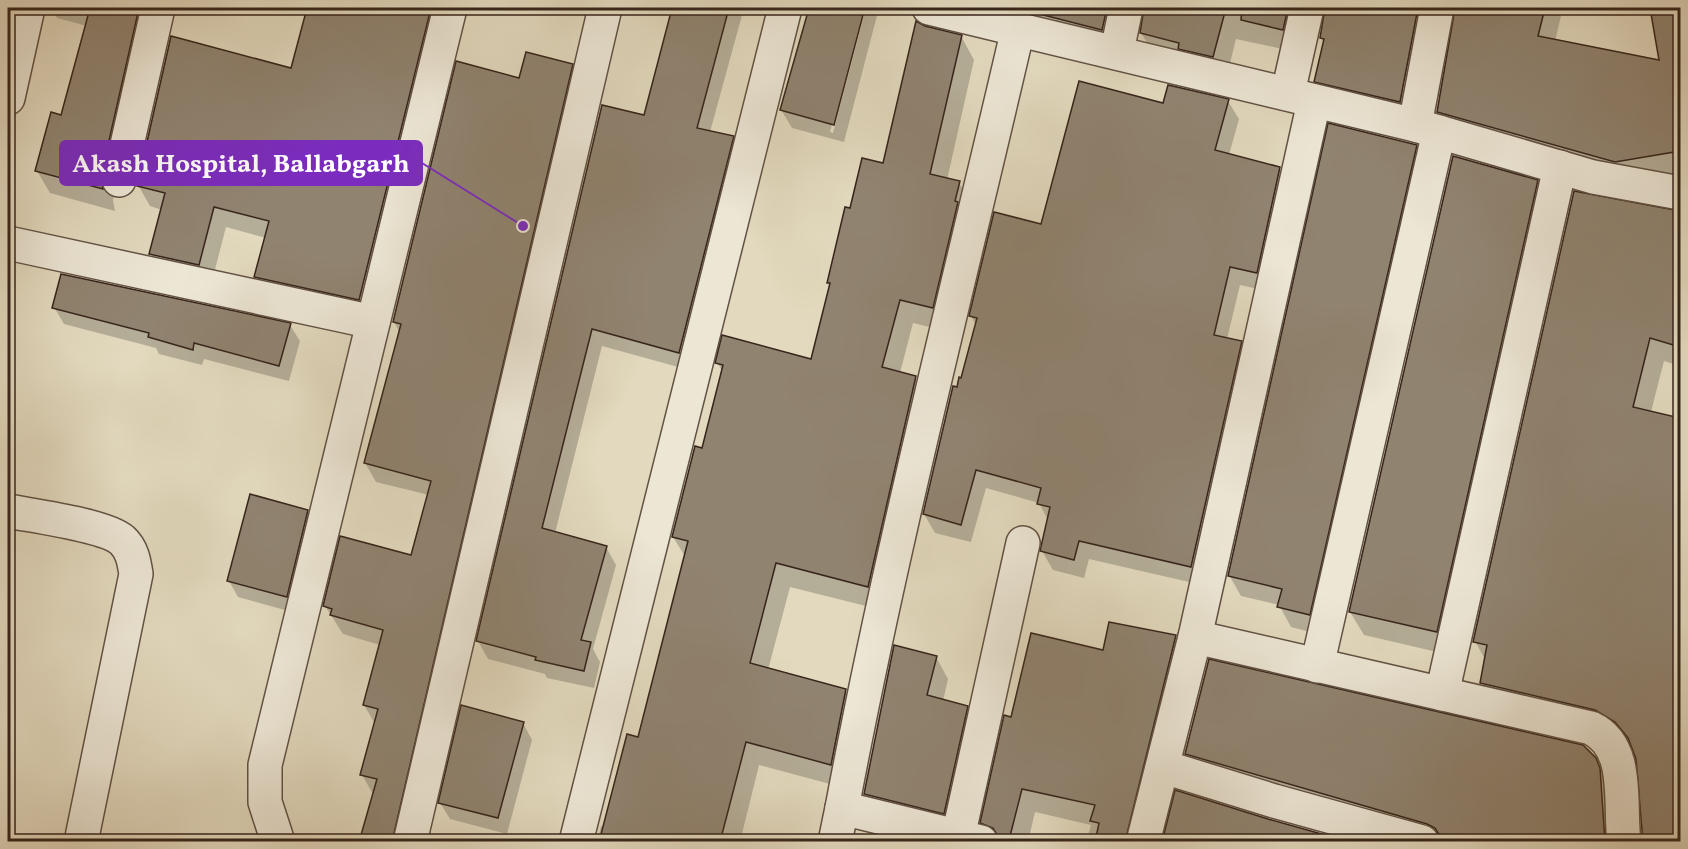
<svg xmlns="http://www.w3.org/2000/svg" width="1688" height="849" font-family="Vollkorn,serif">
	<style>
		.shadow { fill: #0003 }
		.building { fill: #908370; stroke: #37251b; stroke-width: 1.5 }
		.lines { fill: none; stroke-linecap: round; stroke-linejoin: round }
		.minor-casing { stroke: #625244; stroke-width: 36 }
		.minor { stroke: #ece6d5; stroke-width: 33 }
		.leader { fill: none; stroke: #7b2cbf; stroke-width: 2 }
		.callout-dot { fill: #7b2cbf; stroke: #ece6d5; stroke-width: 2 }
		.callout { fill: #7b2cbf; stroke: #7b2cbf; stroke-width: 2 }
		.callout-label { font-size: 26px; text-anchor: middle; font-weight: bold; fill: #fff }
	</style>
	<rect width="100%" height="100%" fill="#e2d9be"/>
	<filter id="stains"><feTurbulence type="fractalNoise" baseFrequency=".00333" numOctaves="4"/><feColorMatrix values="0 0 0 0 .2 0 0 0 0 .09 0 0 0 0 .02 0 0 0 .5 -.17"/></filter>
	<radialGradient id="worn" r=".72"><stop offset=".6" stop-color="#630" stop-opacity="0"/><stop offset="1" stop-color="#630" stop-opacity=".3"/></radialGradient>
	<g class="shadow">
		<polygon points="51,8 158,8 113,200 115,211 50,193 37,171 62,116 87,26 57,18"/>
		<polygon points="309,8 460,8 371,320 268,298 256,277 266,238 226,227 211,285 163,275 151,254 162,210 150,206 138,185 292,70"/>
		<polygon points="674,8 744,8 710,132 733,138 743,156 689,370 602,346 555,533 606,547 616,565 593,649 600,662 594,688 547,678 545,674 488,659 478,641 645,117"/>
		<polygon points="810,8 863,8 830,132 833,133 866,8 879,8 844,142 792,128 781,110"/>
		<polygon points="934,8 1563,8 1555,41 1661,62 1651,8 1680,8 1680,176 1629,185 1452,135 1438,111 1454,12 1445,13 1413,125 1330,105 1316,81 1325,44 1321,38 1327,13 1314,13 1296,52 1236,39 1226,80 1155,56 1141,33 1144,13 1134,13 1115,53"/>
		<polygon points="924,28 961,36 974,60 947,180 959,183 973,206 946,331 913,323 900,373 915,377 929,401 882,610 790,587 768,670 845,690 859,714 845,788 759,765 740,842 597,842 601,826 605,827 639,739 686,558 673,537 703,450 723,373 717,362 812,361 831,286 829,282 851,210 884,165"/>
		<polygon points="572,66 583,85 406,842 360,842 373,794 362,775 375,724 364,705 380,645 343,634 325,606 412,557 429,495 376,482 365,463 400,333 394,322 520,80"/>
		<polygon points="1228,101 1239,119 1229,155 1279,168 1290,187 1267,291 1240,285 1227,339 1241,342 1251,361 1202,585 1089,559 1084,578 1053,570 1042,551 1048,520 1039,503 986,488 971,542 935,533 924,514 976,325 971,316 1042,226 1164,105"/>
		<polygon points="1416,146 1428,167 1321,635 1291,627 1279,605 1241,596 1229,575"/>
		<polygon points="1537,182 1551,206 1450,655 1364,635 1350,612"/>
		<polygon points="1575,193 1680,213 1680,366 1664,361 1651,412 1680,419 1680,842 1644,842 1641,775 1630,745 1611,733 1495,707 1482,683 1486,661 1475,641"/>
		<polygon points="54,307 290,325 300,341 289,381 204,359 202,365 159,354 156,348 64,324"/>
		<polygon points="307,511 317,528 296,613 238,597 229,581"/>
		<polygon points="1175,636 1189,660 1143,842 1086,842 1091,825 1035,812 1028,842 993,842 982,822 1012,719 1104,652"/>
		<polygon points="936,657 948,679 943,701 967,707 979,728 956,834 878,815 865,794"/>
		<polygon points="523,723 532,740 507,834 450,819 440,803"/>
		<polygon points="1186,754 1595,759 1609,783 1618,842 1421,842 1200,777"/>
		<polygon points="1177,792 1347,842 1164,842"/>
		<polygon points="857,833 893,842 855,842"/>
	</g>
	<g class="building">
		<polygon points="90,8 139,8 101,176 103,189 35,171 51,112 61,115"/>
		<polygon points="307,8 431,8 359,300 254,277 269,221 214,207 199,265 149,254 165,193 137,186 171,36 291,68"/>
		<polygon points="672,8 729,8 697,128 734,136 679,353 592,329 542,528 607,546 581,640 591,642 584,671 535,660 536,657 476,641 602,105 644,115"/>
		<polygon points="809,8 836,8 863,15 834,125 780,110"/>
		<polygon points="1016,8 1107,8 1102,30"/>
		<polygon points="1144,8 1226,8 1213,57 1178,49 1179,43 1140,33"/>
		<polygon points="1242,8 1288,8 1283,30 1241,20"/>
		<polygon points="1325,8 1418,8 1400,102 1314,82 1324,39 1320,38"/>
		<polygon points="1455,8 1545,8 1538,36 1659,60 1650,8 1680,8 1680,151 1615,162 1437,112"/>
		<polygon points="916,21 925,26 962,35 930,174 960,181 955,201 958,202 933,308 900,300 882,367 916,376 868,587 776,563 750,663 846,689 831,765 746,742 720,842 599,842 627,734 638,737 688,541 672,537 695,446 702,448 723,365 715,363 722,335 811,359 830,283 827,283 845,207 850,208 862,158 883,163"/>
		<polygon points="526,52 573,64 392,842 359,842 377,779 360,775 378,709 363,705 383,630 330,615 332,609 323,606 340,536 411,555 431,481 364,463 401,324 393,322 456,61 519,78"/>
		<polygon points="1079,81 1163,103 1168,85 1229,99 1215,150 1280,167 1257,273 1230,267 1214,335 1242,341 1191,567 1079,541 1074,560 1040,551 1050,507 1037,504 1041,488 976,470 961,525 923,514 953,386 957,387 959,377 961,378 977,318 969,316 994,212 1041,224"/>
		<polygon points="1328,123 1417,145 1310,615 1277,607 1282,589 1228,576"/>
		<polygon points="1453,156 1538,180 1437,632 1349,612"/>
		<polygon points="1574,191 1680,211 1680,347 1650,338 1633,407 1680,418 1680,842 1643,842 1636,759 1628,738 1615,722 1595,710 1480,683 1487,645 1473,642"/>
		<polygon points="61,274 291,323 279,366 194,343 193,350 148,337 149,333 52,308"/>
		<polygon points="250,494 308,510 287,597 227,581"/>
		<polygon points="1109,622 1176,635 1125,842 1095,842 1099,823 1090,821 1095,805 1022,789 1009,840 999,838 993,828 980,823 1004,715 1011,717 1031,633 1103,650"/>
		<polygon points="894,645 937,656 927,695 968,706 944,814 864,794"/>
		<polygon points="1209,659 1583,745 1596,758 1600,768 1605,842 1459,842 1440,836 1435,828 1427,824 1185,754"/>
		<polygon points="461,705 524,722 498,818 438,803"/>
		<polygon points="1175,790 1268,819 1350,842 1162,842"/>
	</g>
	<g class="lines">
		<g class="minor-casing">
			<g id="minor">
				<polyline points="929,8 1415,125 1593,177 1680,193"/>
				<polyline points="1117,51 1126,8"/>
				<polyline points="1288,93 1307,8"/>
				<polyline points="8,98 28,8"/>
				<polyline points="1415,125 1437,8"/>
				<polyline points="119,180 158,8"/>
				<polyline points="8,243 373,322"/>
				<path d="M8,511C33,516 104,525 122,540C132,549 134,561 136,574L81,842"/>
				<path d="M1195,637L1591,728C1631,747 1619,805 1624,842"/>
				<polyline points="1317,666 1439,132"/>
				<polyline points="1442,694 1560,167"/>
				<polyline points="1164,767 1274,801 1422,842"/>
				<polyline points="958,837 1023,543"/>
				<polyline points="278,842 265,802 265,765 450,8"/>
				<polyline points="410,842 605,8"/>
				<polyline points="576,842 785,8"/>
				<polyline points="835,842 842,808"/>
				<path d="M981,842L842,808C891,547 958,288 1018,29"/>
				<polyline points="1143,842 1195,637 1314,102"/>
			</g>
		</g>
		<use href="#minor" class="minor"/>
	</g>
	<path class="leader" d="M523 226L422 163"/>
	<circle class="callout-dot" cx="523" cy="226" r="6"/>
	<rect class="callout" x="60" y="141" width="362" height="44" rx="6"/>
	<g class="callout-label">
		<text x="241" y="172">Akash Hospital, Ballabgarh</text>
	</g>
	<rect width="1688" height="849" fill="none" stroke="#e2d9be" stroke-width="30"/>
	<rect x="9" y="9" width="1670" height="831" fill="none" stroke="#37251b" stroke-width="3"/>
	<rect x="15" y="15" width="1658" height="819" fill="none" stroke="#37251b" stroke-width="1.5"/>
	<rect width="100%" height="100%" filter="url(#stains)"/>
	<rect width="100%" height="100%" fill="url(#worn)"/>
</svg>
